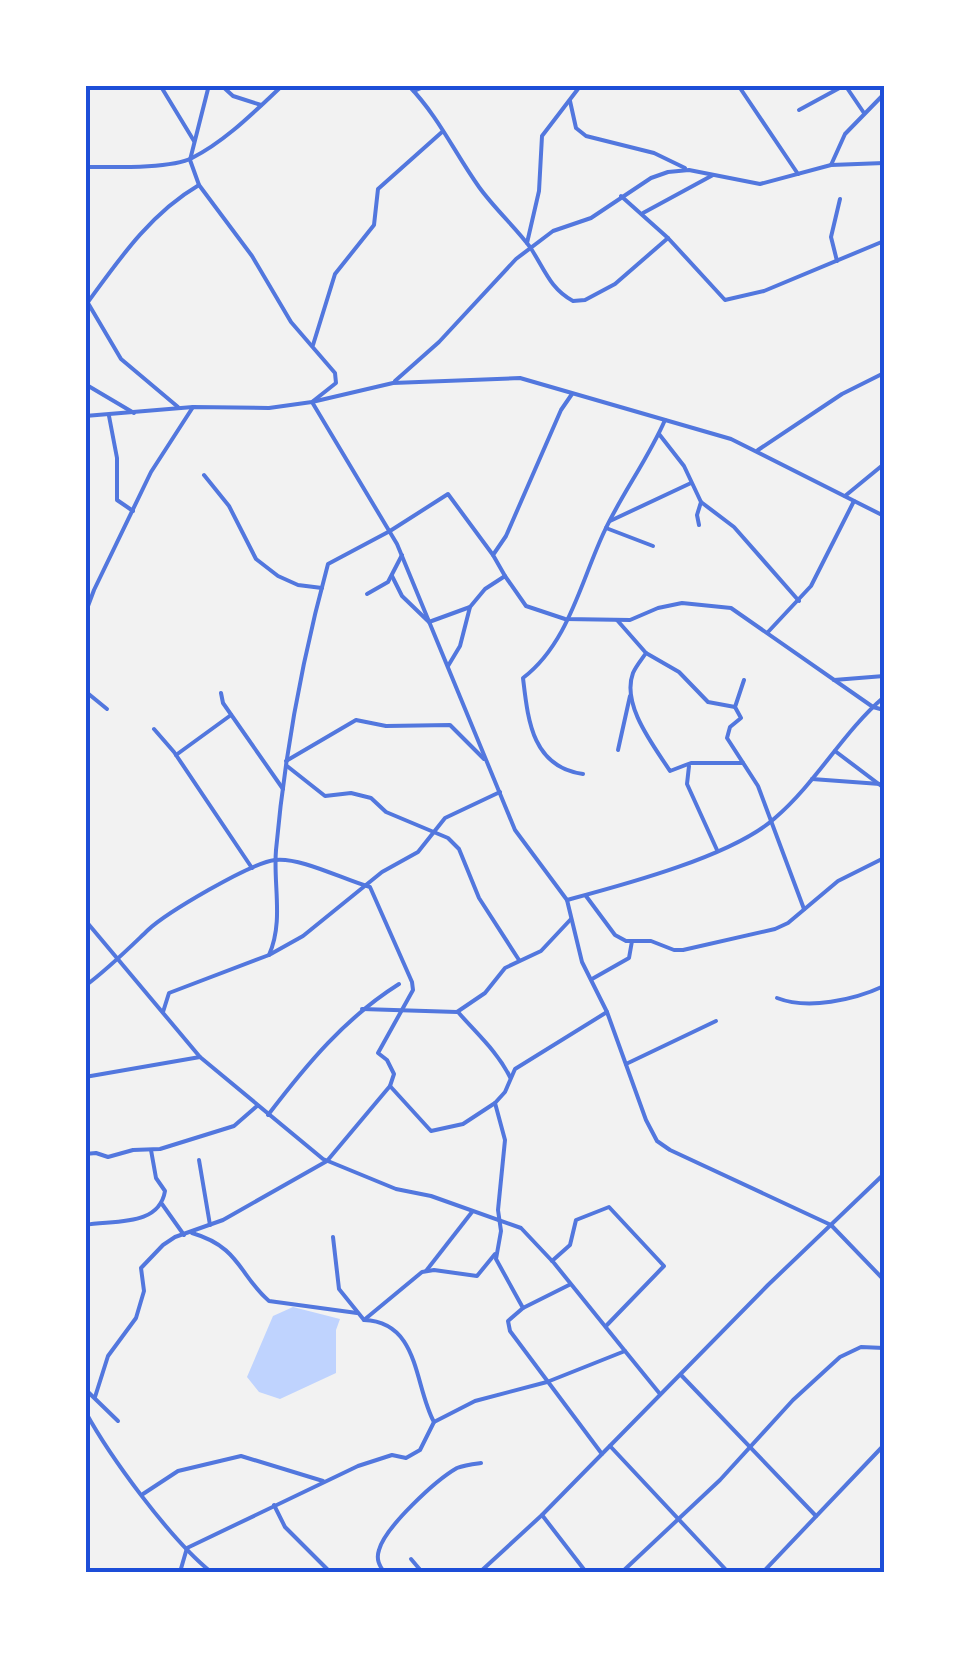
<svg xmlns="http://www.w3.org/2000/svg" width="969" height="1657" font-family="'Asap Condensed',sans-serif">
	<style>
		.water { fill: #bfd3fe }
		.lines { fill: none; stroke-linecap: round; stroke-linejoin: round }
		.minor { stroke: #5277de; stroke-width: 4 }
		.neatline { fill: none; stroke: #1d4ed8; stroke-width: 4 }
	</style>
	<rect width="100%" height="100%" fill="#f2f2f2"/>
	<polygon class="water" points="293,1307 340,1319 336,1330 336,1373 280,1399 259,1392 247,1377 273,1316"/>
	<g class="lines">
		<g class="minor">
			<polyline points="160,85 194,141"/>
			<polyline points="209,85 190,160 199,185 252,256 291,322 335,373 336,383 312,402 397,544 515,830 567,900 582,962 607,1012 646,1120 657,1141 670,1150 831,1225 884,1280"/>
			<polyline points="221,85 233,96 261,105"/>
			<path d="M408,85C439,117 454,152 479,187C494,208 516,228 530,247C544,268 550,289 573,301L585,300L615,284L668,238"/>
			<polyline points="738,85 798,174"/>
			<polyline points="845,85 864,113"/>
			<polyline points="414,91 428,85"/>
			<polyline points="570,101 576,128 586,136 654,153 685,168"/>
			<polyline points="799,110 845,85"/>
			<polyline points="831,165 845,134 884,94"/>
			<path d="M85,167C111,167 171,169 192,158C226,141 256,110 283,85"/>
			<polyline points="621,196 668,238 725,300 764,291 884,241"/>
			<polyline points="643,213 713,175"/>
			<polyline points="527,243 539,191 542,136 581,85"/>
			<polyline points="837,261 831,237 840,199"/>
			<polyline points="85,298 121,359 178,407"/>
			<path d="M88,302C120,258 151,213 199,185"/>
			<polyline points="313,345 335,274 374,225 378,189 442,132"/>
			<polyline points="395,381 439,342 516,259 553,231 591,218 651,178 668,172 689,170 760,184 831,165 884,163"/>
			<polyline points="85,384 134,413"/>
			<polyline points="85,416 193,407 269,408 312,402 393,383 520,378 731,439 884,516"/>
			<polyline points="109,416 117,458 117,500 133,511"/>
			<polyline points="659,434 684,466 701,502 697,515 699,525"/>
			<polyline points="758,450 842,394 884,373"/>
			<polyline points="204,475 229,506 256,559 278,576 298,585 322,588"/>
			<polyline points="845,496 884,464"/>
			<polyline points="701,502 734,527 799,601"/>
			<polyline points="610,521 691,483"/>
			<polyline points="606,528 653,546"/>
			<polyline points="392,576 402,596 429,622 470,607 485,589 505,576 526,606 565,619 630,620 658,608 682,603 731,608 873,707 884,710"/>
			<polyline points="505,576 493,555 506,536 561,410 572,394"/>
			<polyline points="367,594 388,582 402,555"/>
			<polyline points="85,614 94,590 151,472 193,407"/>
			<path d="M617,620L646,653C642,659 636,666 633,673C621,705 654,746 670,771L691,763H743"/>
			<polyline points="883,626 884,624"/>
			<polyline points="768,632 811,586 854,501"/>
			<polyline points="646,653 679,672 708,702 735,707"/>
			<polyline points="448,666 460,646 470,607"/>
			<polyline points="744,680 735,707 741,718 730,727 727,738 758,786 804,909"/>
			<polyline points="834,680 884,676"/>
			<polyline points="85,691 107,709"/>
			<polyline points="221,693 223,703 283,789"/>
			<polyline points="154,729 174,752 252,868"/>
			<polyline points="618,750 630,696"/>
			<polyline points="835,751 884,788"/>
			<polyline points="176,755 231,715"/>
			<polyline points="286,761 356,720 386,726 450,725 484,759"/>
			<polyline points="287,766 325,796 351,793 371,798 386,812 448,838 459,849 479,898 519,960"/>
			<polyline points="689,766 687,784 717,850"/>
			<path d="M583,774C532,767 528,720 523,678C569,643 581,580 605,530C623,492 648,459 665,420"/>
			<polyline points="812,779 880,784"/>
			<polyline points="586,896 615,935 626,941 651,941 674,950 683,950 775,929 788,923 838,881 884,858"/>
			<path d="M567,900C623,885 733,856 775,818C816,783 843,732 884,697"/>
			<polyline points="85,920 200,1057 323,1159 396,1189 431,1196 521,1228 554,1263 625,1351"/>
			<path d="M269,955C284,921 273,885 276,850C285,751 302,659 328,564L390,531L448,494L493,555"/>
			<polyline points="592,979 629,958 632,941"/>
			<path d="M85,986C108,969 127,950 148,930C166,913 250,863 275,860C301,857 344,880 370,887L412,982L413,990L378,1053L387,1060L394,1074L390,1086"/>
			<path d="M777,998C808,1010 854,1000 884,986"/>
			<polyline points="362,1009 457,1012 485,993 505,968 541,951 571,919"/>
			<polyline points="163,1012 169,993 269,955 303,936 382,872 418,852 445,818 500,792"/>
			<path d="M458,1012C477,1034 497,1051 510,1077"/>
			<polyline points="626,1064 716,1021"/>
			<polyline points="85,1077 200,1057"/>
			<path d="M268,1115C307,1064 345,1018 399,984"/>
			<polyline points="85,1154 96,1153 108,1157 133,1150 160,1149 234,1126 257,1106"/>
			<polyline points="199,1160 210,1225"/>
			<polyline points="162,1204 184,1235"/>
			<path d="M85,1225C114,1220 159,1227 165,1191L156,1178L151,1150"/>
			<path d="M192,1233C240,1247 239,1275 269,1301L357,1313"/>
			<path d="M333,1237L339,1289L364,1320C420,1322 414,1386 434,1422"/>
			<polyline points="552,1261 570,1245 576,1220 609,1207 664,1266 606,1326"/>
			<polyline points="426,1271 472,1212"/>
			<polyline points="569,1285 523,1308 508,1321 510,1331 602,1454"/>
			<polyline points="523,1308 496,1259 501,1231 498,1210 505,1140 495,1103 505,1092 515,1069 607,1012"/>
			<polyline points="364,1320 422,1272 434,1270 477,1276 495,1254"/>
			<polyline points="681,1375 816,1516"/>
			<polyline points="85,1389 118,1421"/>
			<polyline points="95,1397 108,1356 136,1318 144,1291 141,1268 163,1245 175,1237 223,1220 327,1161 390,1086 431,1131 463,1124 495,1103"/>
			<path d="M85,1411C110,1457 170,1539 211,1572"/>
			<polyline points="610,1446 728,1572"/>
			<polyline points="143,1494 178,1471 241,1456 323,1481"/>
			<polyline points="274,1505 285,1527 330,1572"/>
			<polyline points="542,1515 586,1572"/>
			<polyline points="411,1559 422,1572"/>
			<polyline points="180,1572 187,1548 358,1466 392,1455 406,1458 420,1450 434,1422 475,1401 547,1382 625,1351 660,1394"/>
			<path d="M384,1572C379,1565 376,1559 379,1550C385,1527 436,1480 457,1468C464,1465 473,1464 481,1463"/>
			<polyline points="480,1572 542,1515 768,1285 884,1174"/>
			<polyline points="622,1572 720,1480 793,1400 840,1357 861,1347 884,1348"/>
			<polyline points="763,1572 884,1445"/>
		</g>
	</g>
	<rect width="969" height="1657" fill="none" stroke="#ffffff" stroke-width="175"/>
	<rect x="88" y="88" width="794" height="1482" class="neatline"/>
</svg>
